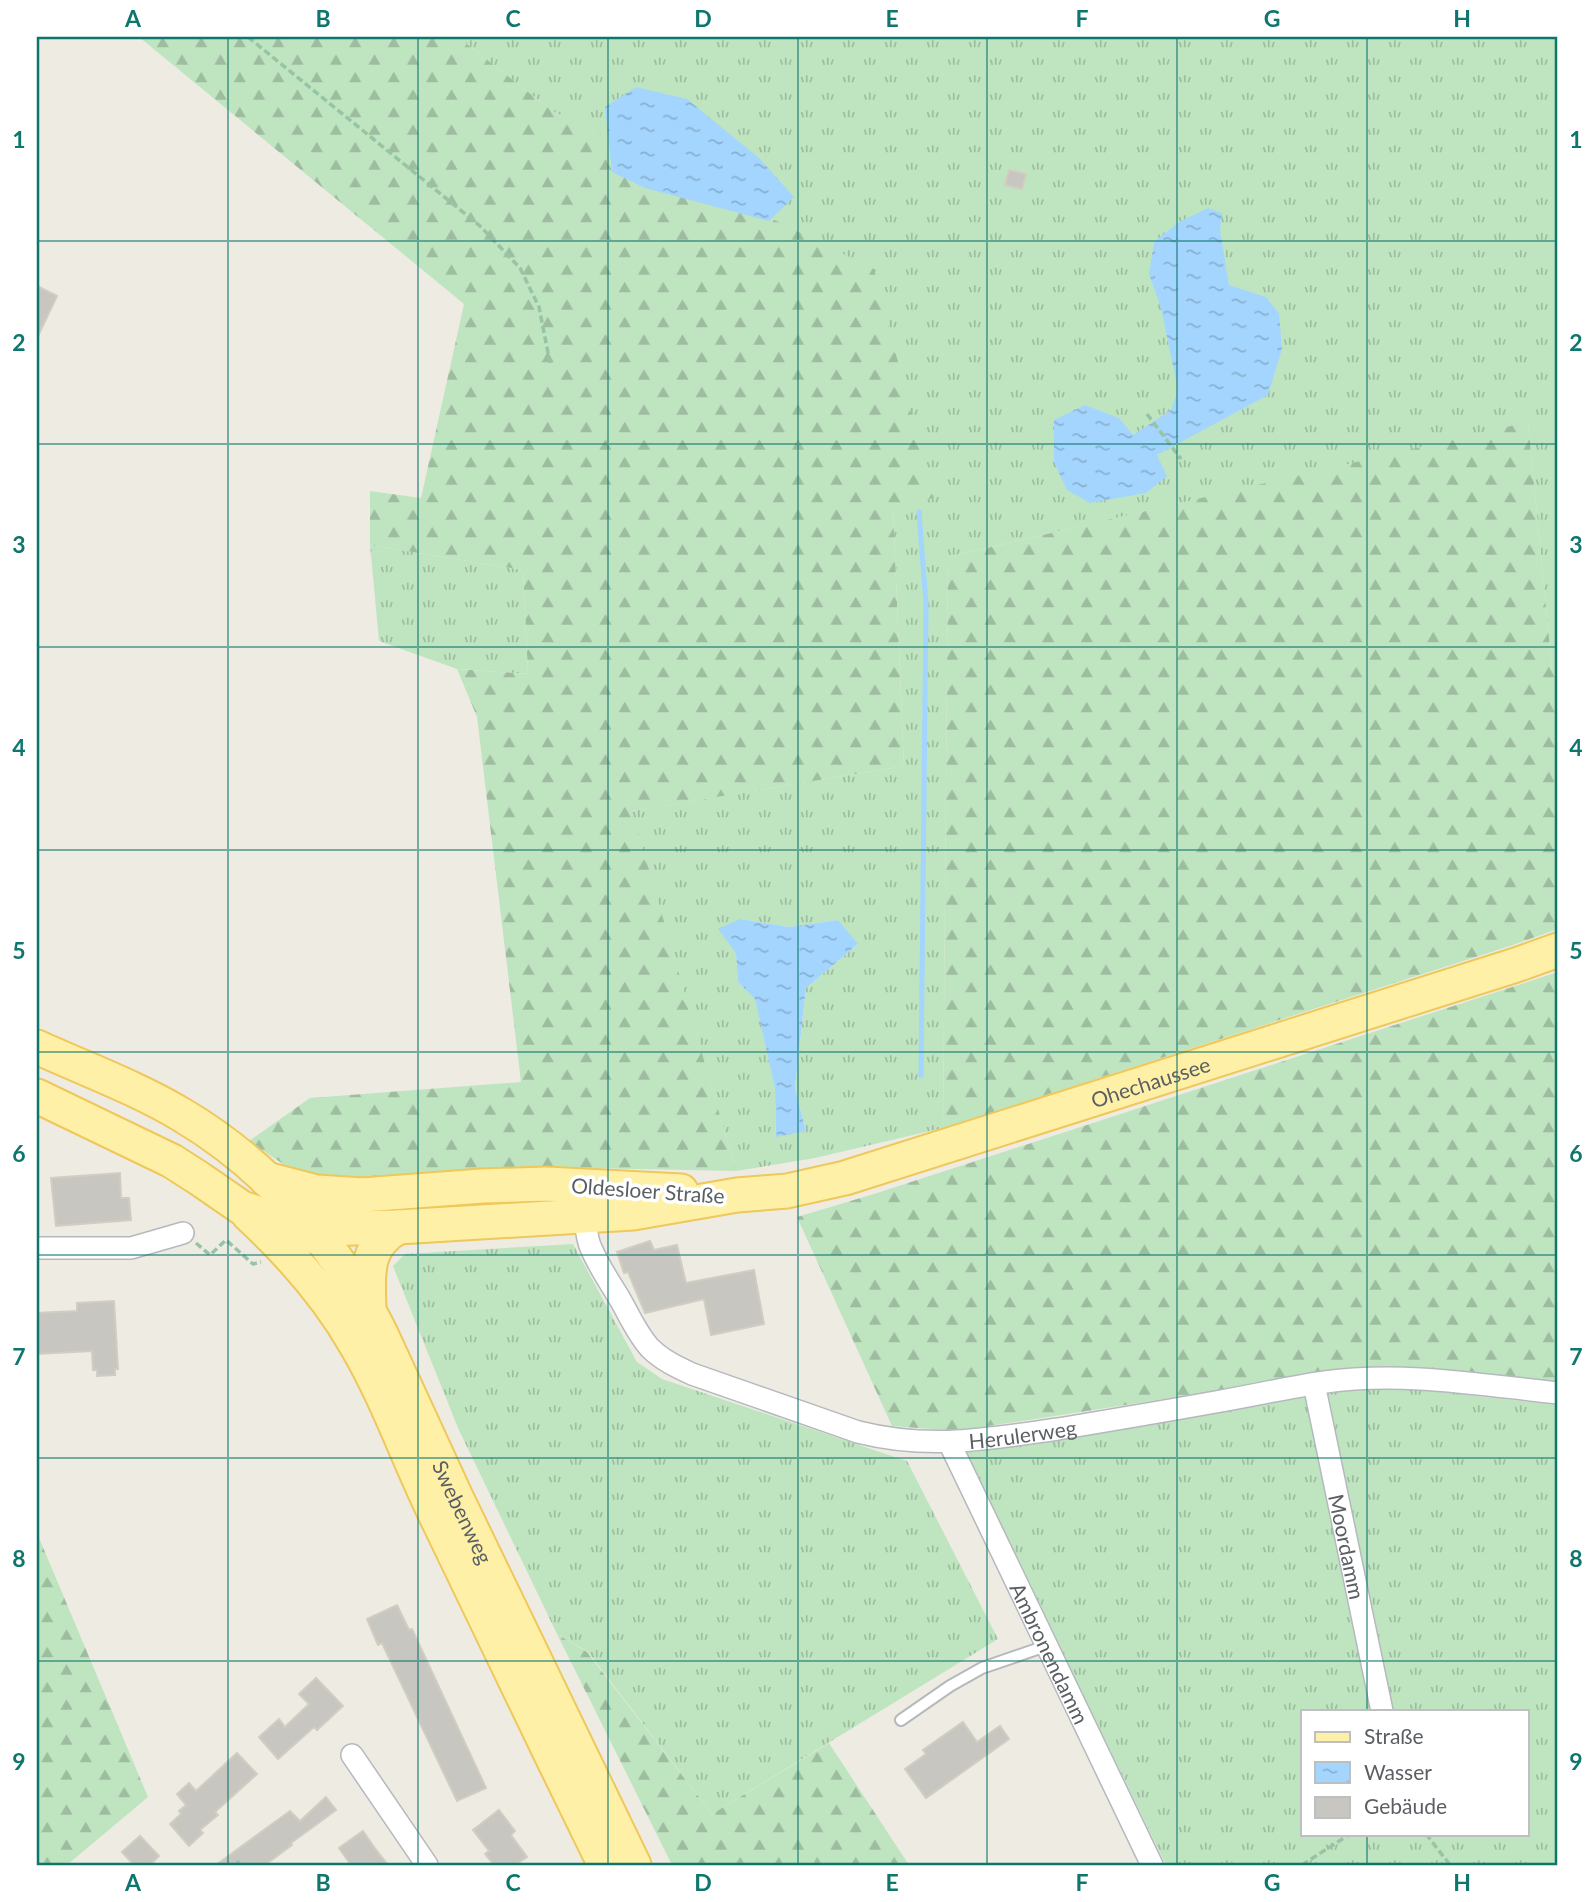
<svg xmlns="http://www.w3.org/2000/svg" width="1595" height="1902" font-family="Lato,sans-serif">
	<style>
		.grass { fill: url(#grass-tufts); fill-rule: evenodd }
		.forest { fill: url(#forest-firs) }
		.water { fill: url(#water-ripples) }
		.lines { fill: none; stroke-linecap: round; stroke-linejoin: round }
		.stream { stroke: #a3d5fe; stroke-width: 5 }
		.building { fill: #c8c6c0; stroke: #d2cdc1; stroke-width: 2 }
		.service-casing { stroke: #b5b9bd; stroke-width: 14 }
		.minor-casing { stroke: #b5b9bd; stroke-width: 24 }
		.primary-casing { stroke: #efc75a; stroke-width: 37 }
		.path { stroke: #97c4a5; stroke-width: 3.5; stroke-dasharray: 7 3.5; stroke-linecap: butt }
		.service { stroke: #fff; stroke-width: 10 }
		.minor { stroke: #fff; stroke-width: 21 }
		.primary { stroke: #fef1a7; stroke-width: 33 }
		.grid { fill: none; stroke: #0f766e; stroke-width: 2; stroke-opacity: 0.55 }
		.labels { text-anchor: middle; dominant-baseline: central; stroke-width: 7; stroke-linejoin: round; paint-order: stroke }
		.street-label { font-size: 21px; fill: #5b5f63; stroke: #fff }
		.neatline { fill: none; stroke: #0f766e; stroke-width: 2.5 }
		.grid-label { font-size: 23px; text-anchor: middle; font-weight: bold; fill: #0f766e }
	</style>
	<defs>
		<pattern id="grass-tufts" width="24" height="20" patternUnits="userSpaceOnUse" patternTransform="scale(1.75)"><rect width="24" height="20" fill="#bfe5c0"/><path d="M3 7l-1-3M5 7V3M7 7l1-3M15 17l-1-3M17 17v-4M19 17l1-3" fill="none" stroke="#9ebda0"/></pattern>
		<pattern id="forest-firs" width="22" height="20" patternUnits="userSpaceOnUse" patternTransform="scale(1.75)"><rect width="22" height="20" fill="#bfe5c0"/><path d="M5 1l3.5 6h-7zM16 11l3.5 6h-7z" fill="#9ebda0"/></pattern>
		<pattern id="water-ripples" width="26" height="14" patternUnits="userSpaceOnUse" patternTransform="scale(1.75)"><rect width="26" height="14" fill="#a3d5fe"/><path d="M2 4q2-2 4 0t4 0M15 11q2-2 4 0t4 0" fill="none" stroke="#88b0d1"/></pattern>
	</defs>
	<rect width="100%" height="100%" fill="#eeebe3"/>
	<g class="grass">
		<path d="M458,37H1558V667L1552,670L1528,423L948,557L943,1128L815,1158L736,1171L631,811L904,766L893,509L933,497L551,110ZM740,919L789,927L838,920L857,945L806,988L795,1088L806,1131L776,1136L775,1089L755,998L738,982L736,953Z"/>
		<polygon points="370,545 523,570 528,674 457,669 379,641"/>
		<polygon points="573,1244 637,1362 662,1379 907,1461 998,1639 712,1814 588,1652 557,1634 458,1428 393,1266 405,1254"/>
		<path d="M1414,1389L1558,1405V1865H1166L965,1453L1326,1391ZM1303,1711H1527V1834H1303Z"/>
	</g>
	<g class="forest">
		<polygon points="139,37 458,37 551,110 874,269 933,498 893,510 904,766 632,811 736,1171 586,1168 337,1180 286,1166 249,1141 310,1098 521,1082 477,717 457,669 528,674 523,570 370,545 370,491 421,498 464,304"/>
		<polygon points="1528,422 1552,669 1558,667 1558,929 1510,946 943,1128 948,557"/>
		<polygon points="1558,972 1558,1382 1406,1367 1326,1374 957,1431 892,1426 797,1217 877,1193"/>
		<polygon points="37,1533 148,1797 67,1865 37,1865"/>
		<polygon points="557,1634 587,1652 712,1814 829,1743 909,1865 672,1865"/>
	</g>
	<g class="water">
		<polygon points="636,87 687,99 759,158 794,197 769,221 645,188 612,172 605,107"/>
		<polygon points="1208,208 1222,213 1220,230 1229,285 1266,297 1279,313 1282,349 1268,395 1157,455 1167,476 1146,493 1090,503 1067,490 1054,462 1054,420 1085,405 1119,418 1133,435 1171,410 1178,390 1161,308 1149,274 1154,242 1179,222"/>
		<polygon points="740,919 789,927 838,920 858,944 806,988 795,1088 806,1131 776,1137 775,1089 755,999 738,982 736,953 718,929"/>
	</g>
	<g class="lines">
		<polyline class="stream" points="919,512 926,604 921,1076"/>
	</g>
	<g class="building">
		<polygon points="1009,170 1026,174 1022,189 1005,185"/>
		<polygon points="37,286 57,296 37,338"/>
		<polygon points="120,1173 121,1198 129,1198 131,1220 56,1226 51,1178"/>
		<polygon points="650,1241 654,1250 677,1245 686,1283 754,1270 764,1324 711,1335 704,1299 645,1313 628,1272 624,1273 617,1252"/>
		<polygon points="114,1301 118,1369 115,1369 115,1375 97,1376 97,1370 93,1370 92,1351 37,1354 37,1313 77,1311 77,1303"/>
		<polygon points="397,1605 409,1630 412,1629 486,1788 457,1801 382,1643 378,1645 367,1619"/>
		<polygon points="316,1678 343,1706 317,1730 314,1727 278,1759 259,1737 279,1719 285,1727 309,1704 299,1694"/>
		<polygon points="963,1722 977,1742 1000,1726 1009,1739 926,1798 905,1769 926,1754 923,1750"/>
		<polygon points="237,1753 257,1774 215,1812 218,1815 200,1830 203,1833 189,1846 170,1824 181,1814 179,1811 186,1805 177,1794 189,1783 196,1791"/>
		<polygon points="326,1797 336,1810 291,1843 292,1845 265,1865 216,1865 290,1811 300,1821"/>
		<polygon points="499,1810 515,1831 511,1835 527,1857 515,1865 494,1865 485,1854 489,1851 473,1830"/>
		<polygon points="363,1831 374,1847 388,1865 351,1865 339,1848"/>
		<polygon points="140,1836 159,1856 150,1865 134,1865 122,1852"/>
	</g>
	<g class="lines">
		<g class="service-casing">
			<polyline id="service" points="901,1720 950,1686 982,1668 1046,1646"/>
		</g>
		<g class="minor-casing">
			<g id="minor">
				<path id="s1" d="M578,1207C589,1221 584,1233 591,1248C599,1267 611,1284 621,1301C630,1317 638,1335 650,1348C662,1360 677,1367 692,1374L858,1432C930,1450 986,1439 1058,1429C1112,1420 1166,1411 1221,1401C1255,1395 1290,1387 1325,1382C1402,1371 1482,1385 1558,1393"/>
				<polyline points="37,1248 131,1248 183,1233"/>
				<path id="s2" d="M1314,1384L1382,1711"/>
				<path id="s3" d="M949,1442L1152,1865"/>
				<polyline points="352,1755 427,1865"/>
			</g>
		</g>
		<g class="primary-casing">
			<g id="primary">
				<path id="s4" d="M37,1047C85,1069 137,1088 182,1115C268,1166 337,1245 381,1334L456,1497L634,1865"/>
				<path id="s5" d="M37,1096L172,1161L200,1179L242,1208L275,1219L314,1229L398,1227L633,1213L737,1195L787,1191L845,1178L1516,965L1558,950"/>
				<polyline points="266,1179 316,1192 363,1195"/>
				<path d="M249,1215C290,1253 328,1296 356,1345C389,1401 410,1464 439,1522C494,1637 549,1751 605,1865"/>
				<polyline points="310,1236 332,1212 363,1195 482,1186 546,1184 681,1191"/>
				<path d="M369,1309C368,1275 364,1246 398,1227"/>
			</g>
		</g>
		<g class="path">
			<polyline points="248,37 480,226 520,268 539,307 550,363"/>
			<polyline points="1147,414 1181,459"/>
			<polyline points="196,1243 210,1255 226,1240 253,1264 261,1262"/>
			<polyline points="1426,1834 1450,1865"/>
			<polyline points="237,1861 240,1865"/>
			<polyline points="1302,1865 1350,1834"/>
		</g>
		<use href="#service" class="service"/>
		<use href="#minor" class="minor"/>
		<use href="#primary" class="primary"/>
	</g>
	<path class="grid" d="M228,37V1865M418,37V1865M608,37V1865M798,37V1865M987,37V1865M1177,37V1865M1367,37V1711M37,241H1558M37,444H1558M37,647H1558M37,850H1558M37,1052H1558M37,1255H1558M37,1458H1558M37,1661H1558M1367,1834V1865"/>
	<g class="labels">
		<g class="street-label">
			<text stroke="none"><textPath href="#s5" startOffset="1164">Ohechaussee</textPath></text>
			<text transform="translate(648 1190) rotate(4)">Oldesloer Straße</text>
			<text stroke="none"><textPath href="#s1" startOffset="551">Herulerweg</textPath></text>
			<text stroke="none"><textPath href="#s4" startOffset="656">Swebenweg</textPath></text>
			<text stroke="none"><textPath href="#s2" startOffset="166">Moordamm</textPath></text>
			<text stroke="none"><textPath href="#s3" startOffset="234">Ambronendamm</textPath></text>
		</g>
	</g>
	<rect width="1595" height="1902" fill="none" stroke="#ffffff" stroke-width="77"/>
	<rect x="1301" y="1710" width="228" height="126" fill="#ffffff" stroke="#bdbfc1" stroke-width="2"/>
	<rect x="1315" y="1732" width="35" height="10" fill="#fef1a7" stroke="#bdbfc1" stroke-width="2"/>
	<text x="1364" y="1744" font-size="21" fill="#5b5f63">Straße</text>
	<rect x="1315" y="1762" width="35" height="21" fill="url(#water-ripples)" stroke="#bdbfc1" stroke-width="2"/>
	<text x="1364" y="1780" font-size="21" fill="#5b5f63">Wasser</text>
	<rect x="1315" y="1797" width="35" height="21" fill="#c8c6c0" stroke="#bdbfc1" stroke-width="2"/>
	<text x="1364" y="1814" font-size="21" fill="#5b5f63">Gebäude</text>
	<rect x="38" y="38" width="1518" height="1826" class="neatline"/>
	<g class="grid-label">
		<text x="133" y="27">A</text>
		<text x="323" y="27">B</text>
		<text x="513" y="27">C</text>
		<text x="703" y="27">D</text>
		<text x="892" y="27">E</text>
		<text x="1082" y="27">F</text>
		<text x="1272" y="27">G</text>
		<text x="1462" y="27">H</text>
		<text x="19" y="148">1</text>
		<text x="1576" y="148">1</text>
		<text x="19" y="351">2</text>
		<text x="1576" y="351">2</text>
		<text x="19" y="553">3</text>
		<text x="1576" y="553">3</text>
		<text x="19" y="756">4</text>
		<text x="1576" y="756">4</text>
		<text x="19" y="959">5</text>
		<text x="1576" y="959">5</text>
		<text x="19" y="1162">6</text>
		<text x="1576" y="1162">6</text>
		<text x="19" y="1365">7</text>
		<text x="1576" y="1365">7</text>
		<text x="19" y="1567">8</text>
		<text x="1576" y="1567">8</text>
		<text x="19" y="1770">9</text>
		<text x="1576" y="1770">9</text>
		<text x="133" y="1891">A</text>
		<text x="323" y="1891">B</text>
		<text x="513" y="1891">C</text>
		<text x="703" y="1891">D</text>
		<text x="892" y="1891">E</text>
		<text x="1082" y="1891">F</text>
		<text x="1272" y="1891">G</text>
		<text x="1462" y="1891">H</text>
	</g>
</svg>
